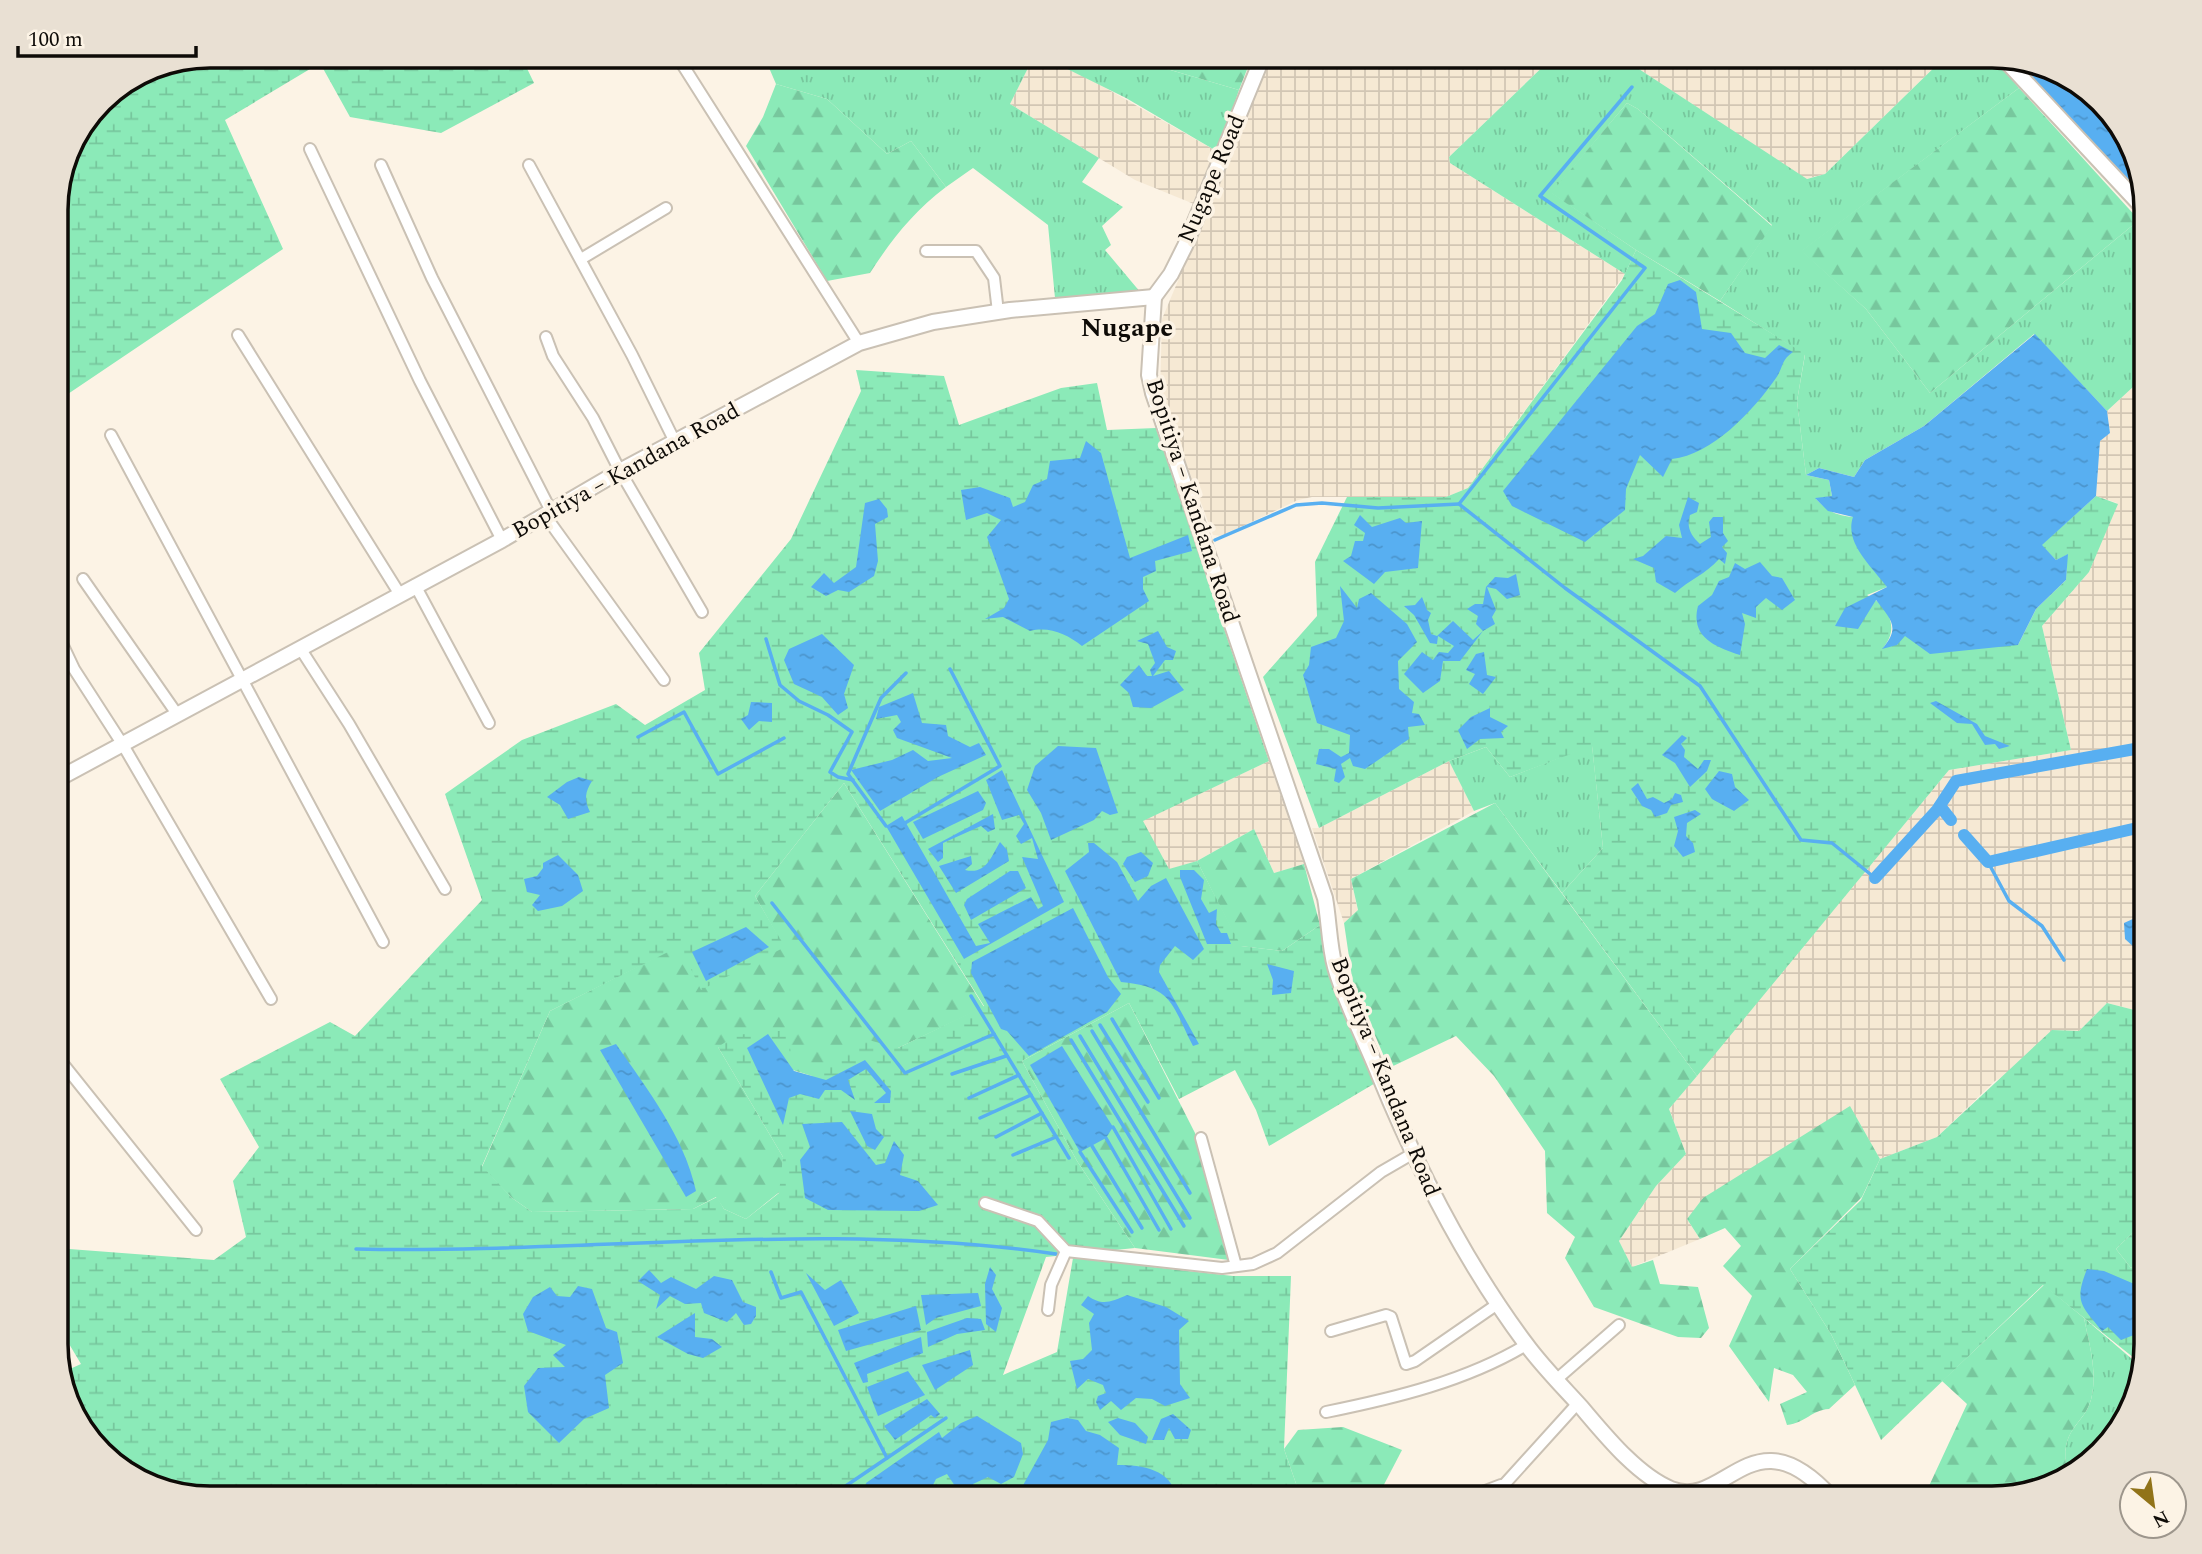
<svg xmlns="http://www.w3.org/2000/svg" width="2202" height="1554" font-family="Spectral,serif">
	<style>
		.industrial { fill: url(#industrial-grid) }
		.grass { fill: url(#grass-tufts) }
		.forest { fill: url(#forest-firs) }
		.wetland { fill: url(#wetland-marsh); fill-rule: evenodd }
		.water { fill: url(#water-ripples) }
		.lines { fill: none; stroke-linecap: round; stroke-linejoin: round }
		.stream { stroke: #58aff1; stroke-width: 3.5 }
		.canal { stroke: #58aff1; stroke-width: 12 }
		.street-casing { stroke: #cac1b4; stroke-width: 14 }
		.secondary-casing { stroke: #cac1b4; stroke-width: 18 }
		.street { stroke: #fff; stroke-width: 10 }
		.secondary { stroke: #fff; stroke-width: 14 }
		.labels { text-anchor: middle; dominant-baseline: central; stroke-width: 7; stroke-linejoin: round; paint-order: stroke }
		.street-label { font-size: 23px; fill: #0e0b07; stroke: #fcf3e5 }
		.quarter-label { font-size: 26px; font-weight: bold; fill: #0e0b07; stroke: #fcf3e5 }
		.rim { fill: none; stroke: #0e0b07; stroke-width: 3.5 }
	</style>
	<defs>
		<pattern id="industrial-grid" width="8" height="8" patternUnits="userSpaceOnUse" patternTransform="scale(1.75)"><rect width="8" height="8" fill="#f6e9d4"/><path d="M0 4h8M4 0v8" fill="none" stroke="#d2c6b4"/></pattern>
		<pattern id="grass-tufts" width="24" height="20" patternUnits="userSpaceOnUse" patternTransform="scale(1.75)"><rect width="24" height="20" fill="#8beab8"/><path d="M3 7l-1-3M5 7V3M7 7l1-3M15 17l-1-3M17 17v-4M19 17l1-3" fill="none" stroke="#77c79d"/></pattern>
		<pattern id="forest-firs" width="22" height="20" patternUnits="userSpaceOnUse" patternTransform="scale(1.75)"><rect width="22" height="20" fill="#8beab8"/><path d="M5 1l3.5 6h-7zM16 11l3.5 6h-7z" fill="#77c79d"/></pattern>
		<pattern id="wetland-marsh" width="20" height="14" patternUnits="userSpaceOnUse" patternTransform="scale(1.75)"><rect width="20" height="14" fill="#8beab8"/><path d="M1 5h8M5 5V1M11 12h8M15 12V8" fill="none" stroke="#77c79d"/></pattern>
		<pattern id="water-ripples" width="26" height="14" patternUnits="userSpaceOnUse" patternTransform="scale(1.75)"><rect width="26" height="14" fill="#58aff1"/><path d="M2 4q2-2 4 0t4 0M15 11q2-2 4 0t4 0" fill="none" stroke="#4b95cd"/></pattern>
	</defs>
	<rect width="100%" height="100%" fill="#fcf3e5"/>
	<g class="industrial">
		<polygon points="1034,56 1074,70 1218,152 1194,204 1135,180 1010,104"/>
		<polygon points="1272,56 1554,56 1449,157 1450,163 1625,274 1468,488 1446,497 1312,497 1298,500 1222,536 1213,535 1160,393 1162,319"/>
		<polygon points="1619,56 1946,56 1825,174 1806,179"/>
		<polygon points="2146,375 2146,1013 2107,1003 2079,1031 1995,1081 1937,1137 1880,1159 1850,1107 1687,1219 1700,1239 1632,1267 1619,1241 1656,1186 1686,1154 1669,1109 1949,770 2071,750 2042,626 2089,572 2117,503 2096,496 2100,441 2110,432 2107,411"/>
		<polygon points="1269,761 1304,864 1274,873 1254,829 1197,861 1169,870 1142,821"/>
		<polygon points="1449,761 1474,811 1351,879 1358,911 1344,923 1312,828 1319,828"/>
	</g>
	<g class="grass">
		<polygon points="764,56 1034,56 1010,104 1099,158 1082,182 1123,207 1102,226 1111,245 1105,250 1141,293 1055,298 1048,225 973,168 946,187 911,141 887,154 827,99 776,84"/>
		<polygon points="1041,56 1136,56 1167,69 1239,90 1218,152 1126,98"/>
		<polygon points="1554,56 1619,56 1807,179 1825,174 1946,56 1992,56 2019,88 1802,251 1866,309 1930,393 2139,220 2146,227 2146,375 2107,411 2034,334 1924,426 1865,460 1854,477 1819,468 1806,475 1797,401 1805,355 1720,301 1772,225 1638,109 1627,103 1552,193 1636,250 1625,274 1450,163 1449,157"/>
		<polygon points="1592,745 1603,848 1562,893 1495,803 1474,811 1449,761 1486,747 1510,777"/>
		<path d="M2084,1318L2139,1365L2114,1437L2074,1471L2066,1464C2061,1426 2087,1424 2092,1395C2097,1370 2089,1343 2084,1318Z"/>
	</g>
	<g class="forest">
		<polygon points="1136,56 1223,56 1248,67 1239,90 1167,69"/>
		<path d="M776,84L827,99L887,154L911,141L946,187C913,212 892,239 870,273L827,281L746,146L763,117Z"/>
		<polygon points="2019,88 2139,220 1930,393 1866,309 1801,251"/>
		<polygon points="1627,103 1638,109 1772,226 1720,301 1636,250 1551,193"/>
		<polygon points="844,783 984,1007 898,1048 812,1076 718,1047 783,1157 782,1190 746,1219 724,1209 716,1197 693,1209 532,1212 512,1198 482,1167 550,1011 680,945 784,947 755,896"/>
		<polygon points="1495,803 1697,1076 1669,1109 1686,1154 1656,1186 1619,1241 1632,1267 1653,1260 1660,1284 1698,1287 1709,1328 1701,1338 1678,1337 1594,1307 1565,1258 1575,1237 1547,1213 1545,1151 1494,1076 1456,1036 1389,1068 1353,984 1344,923 1358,910 1351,879"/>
		<polygon points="1254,829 1274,873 1304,864 1320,925 1282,951 1240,946 1197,861"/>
		<polygon points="1129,1003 1195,1133 1229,1260 1135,1248 1077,1161 1022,1061"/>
		<path d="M1850,1106L1880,1159L1862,1197L1790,1269L1831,1334L1855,1385L1829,1409C1811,1410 1806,1423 1787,1425L1780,1404L1807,1392L1793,1375L1774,1368L1769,1402L1729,1346L1752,1296L1723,1266L1741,1246L1725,1228L1700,1239L1687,1219L1703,1198Z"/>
		<polygon points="2146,1220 2146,1266 2142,1261 2131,1268 2116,1249"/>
		<path d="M2044,1285L2084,1318C2089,1343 2097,1369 2092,1395C2087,1424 2061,1426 2066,1464L2074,1471L2060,1482L2029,1489L2027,1483C1997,1501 1969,1498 1937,1498L1929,1486L1967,1404L1942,1381Z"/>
		<polygon points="1343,1427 1402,1450 1377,1498 1301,1498 1284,1449 1298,1430"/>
	</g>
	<g class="wetland">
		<polygon points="210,56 521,56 534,83 441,133 350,117 320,63 225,120 283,249 56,402 56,200 72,142 108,94 151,68"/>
		<path d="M1636,250L1805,354L1797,401L1806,475L1829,480L1832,496L1816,499C1828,511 1836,516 1854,517L1887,587L1867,595C1889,606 1900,628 1883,648L1905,635L2018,645L2036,609L2066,580L2067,555L2056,560L2041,545L2096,496L2118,504L2089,572L2042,626L2071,750L1949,770L1697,1076L1562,893L1603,848L1592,746L1510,777L1486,747L1449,761L1319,828L1263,677L1317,616L1315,562L1347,497H1446L1468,488L1622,280Z"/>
		<path d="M856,370L944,376L959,425L1061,388L1097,383L1107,430L1156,428L1269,761L1143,821L1169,869L1197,861L1241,946L1282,951L1320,925L1324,957L1377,1082L1269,1146L1256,1110L1235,1070L1179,1099L1129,1003L1022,1061L1077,1161L1135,1248L1046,1257L1003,1375L1057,1352L1073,1258L1233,1276H1291L1284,1449L1301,1498H210L117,1466L72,1412L61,1373L81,1364L56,1322V1248L214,1260L246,1237L233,1181L259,1147L220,1079L330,1022L355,1036L482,900L445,794L522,740L616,704L645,725L705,690L699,653L791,539L861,391ZM844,783L984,1006L898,1048L865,1039L811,1076L793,1071L788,1030L736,1035L718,1047L783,1157L779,1193L746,1219L724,1209L717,1197L693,1209L532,1212L512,1198L482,1166L550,1011L680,946L701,990L785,947L755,896Z"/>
		<polygon points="2107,1003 2146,1013 2146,1220 2116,1249 2131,1268 2142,1261 2146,1266 2145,1348 2134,1358 2043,1285 1881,1440 1831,1334 1790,1269 1861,1200 1880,1159 1937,1137 2052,1030 2079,1031"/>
	</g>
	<g class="water">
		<polygon points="2020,65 2085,88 2130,142 2143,195"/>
		<path d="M1680,280L1696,292L1702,329L1731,333L1745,353L1765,358L1779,345L1793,352C1781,360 1783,368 1776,378C1753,411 1712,455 1672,459L1663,477L1640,455L1626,489L1625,510L1585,542L1512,506L1503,491L1637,326L1655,314L1668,284Z"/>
		<path d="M2035,334L2107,411L2110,433L2100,441L2096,496L2042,545L2056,560L2068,554L2066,580L2036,609L2018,645L1930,654L1905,636L1897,645L1882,649C1901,627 1891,620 1876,600L1858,629L1835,626L1845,608L1887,587C1872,567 1844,543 1853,517L1828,511L1815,498L1832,496L1829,480L1806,475L1819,468L1854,477L1865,460L1924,426Z"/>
		<path d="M1086,441L1101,453L1130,558L1188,535L1192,551L1155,561L1156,571L1143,577V589L1149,601L1082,646C1067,634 1049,626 1030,631L1003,617L985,619L1004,608L1009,599L987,537L1001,520L987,513L966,520L961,490L980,487L1010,498L1013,507L1025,502L1033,485L1047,479L1050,461L1080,458Z"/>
		<path d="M1688,497L1699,503L1697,512L1690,515C1686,527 1691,536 1700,544L1711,537L1709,522L1713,517H1723V533L1728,541L1722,547L1727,553L1725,564L1719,559C1706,574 1689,580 1675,593L1656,582L1654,568L1633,559L1643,556L1666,536L1682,538L1679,525Z"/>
		<polygon points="879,499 887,509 888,517 875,524 878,561 874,576 849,592 838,590 826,596 811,587 824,573 834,583 856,567 865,503"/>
		<polygon points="1360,515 1372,527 1400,518 1406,523 1422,521 1418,568 1385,572 1374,584 1343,561 1351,556 1355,541 1363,541 1365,533 1354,525"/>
		<path d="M1760,562L1772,576L1782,578L1795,600L1782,610L1766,598L1756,607V618L1742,613L1745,624L1740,655C1715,647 1690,637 1698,606L1712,595L1719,581L1729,577L1735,563L1745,569Z"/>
		<polygon points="1516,574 1520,595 1507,599 1496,589 1487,587 1496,610 1492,617 1495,624 1483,631 1460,661 1443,661 1440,681 1423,693 1404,674 1422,652 1433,660 1439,652 1448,653 1454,646 1438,636 1437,644 1430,643 1414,615 1404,606 1415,605 1422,597 1427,610 1431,613 1428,620 1431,634 1437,636 1453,621 1473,640 1483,631 1476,624 1478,616 1467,609 1475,604 1483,604 1486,587 1495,577 1508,578"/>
		<polygon points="1340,586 1357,608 1359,599 1371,593 1407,624 1417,642 1398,661 1399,689 1414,702 1412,713 1419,714 1425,725 1408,727 1409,739 1365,769 1353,766 1350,758 1341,764 1345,777 1339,783 1334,781 1336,769 1316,764 1319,749 1329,749 1341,757 1349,753 1350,735 1317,723 1303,675 1309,665 1311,647 1336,638 1344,621"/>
		<polygon points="1158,631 1167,647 1176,651 1173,660 1165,660 1153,676 1169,671 1184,690 1151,708 1133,707 1129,693 1120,685 1139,665 1147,676 1152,676 1150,670 1155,663 1148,644 1137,641"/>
		<polygon points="822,634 854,665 844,694 848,708 838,715 822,697 794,684 784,660 789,649"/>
		<polygon points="1484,652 1487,675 1496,677 1483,694 1469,684 1475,674 1466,670 1476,654"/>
		<polygon points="913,693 922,723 946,725 948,736 970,747 979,743 986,755 938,777 880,811 851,770 892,760 913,750 928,761 952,758 897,738 893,730 901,722 897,715 876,719 879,707"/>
		<polygon points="1936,701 1977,724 1985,736 2010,746 1999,749 1995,744 1985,745 1972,724 1957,723 1930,703"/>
		<polygon points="751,702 772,703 772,722 759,721 749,730 741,719 748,715"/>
		<polygon points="1490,708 1490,717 1508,726 1501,732 1504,738 1480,739 1467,749 1458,730 1471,717"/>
		<polygon points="1682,735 1687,738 1681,744 1685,750 1684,757 1698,769 1704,760 1711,760 1707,771 1690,787 1675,763 1662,755"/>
		<polygon points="1058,746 1096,748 1118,813 1110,815 1102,811 1094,820 1051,840 1041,813 1027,790 1035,766"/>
		<polygon points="1002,770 1064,902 964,959 886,826 902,816 976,946 990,943 978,924 1031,897 1038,909 1043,906 1022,857 1038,859 1032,838 1021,844 1016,836 1024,824 1019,815 1002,820 986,780"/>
		<polygon points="1719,771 1732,774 1735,787 1749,800 1734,811 1712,799 1705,789"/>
		<path d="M579,777L592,781C585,792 584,799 590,812L568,819L560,805L547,797L567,782Z"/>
		<polygon points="1638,783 1647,799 1653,797 1664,803 1672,799 1675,793 1681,795 1683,802 1671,805 1667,813 1655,817 1651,810 1642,806 1631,789"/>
		<polygon points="978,791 986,803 983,810 923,839 913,822"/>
		<polygon points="1695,810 1701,814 1687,823 1686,836 1693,843 1695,852 1683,857 1674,846 1678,831 1674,817"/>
		<polygon points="993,814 995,829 988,832 981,826 943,843 943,858 938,862 928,849"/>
		<path d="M1000,842L1007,850L1009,861L956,893L939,866L971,856L972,864L965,870C986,875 991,857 1000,842Z"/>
		<path d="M1088,843H1094L1117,862L1138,901L1151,886L1166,878L1204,949L1193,960L1175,946L1160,965L1159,972L1199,1044L1193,1046C1171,1003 1173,987 1121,982L1065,871L1089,852Z"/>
		<polygon points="1141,852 1153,863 1148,876 1135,882 1123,864 1127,857"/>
		<polygon points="558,855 578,875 583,891 562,906 538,911 532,905 540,895 527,892 524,879 537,876 543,868 543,863"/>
		<polygon points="1180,870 1194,870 1204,880 1201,899 1209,913 1217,909 1216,924 1221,933 1227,933 1231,944 1207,944 1180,877"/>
		<polygon points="1010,871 1018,871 1026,888 971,920 964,905 967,899"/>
		<polygon points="1073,908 1108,977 1121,994 1107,1012 1029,1056 1007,1031 1001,1029 971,973 972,962"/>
		<polygon points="2146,913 2146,946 2136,949 2125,939 2124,923"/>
		<polygon points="746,927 769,947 706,981 692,952"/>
		<polygon points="1267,964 1294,971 1291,993 1272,995 1273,980"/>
		<polygon points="768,1034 794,1071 826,1080 865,1060 891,1091 890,1103 874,1103 886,1093 866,1069 848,1080 855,1100 841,1090 825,1090 819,1099 800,1094 789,1098 783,1125 747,1048"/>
		<path d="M616,1044C647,1089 684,1136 696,1191L686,1197L600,1050Z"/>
		<polygon points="1062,1046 1113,1127 1106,1138 1080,1152 1030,1065"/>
		<polygon points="850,1111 872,1114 876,1129 884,1137 875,1150 867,1146"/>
		<polygon points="842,1122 876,1165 885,1163 894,1141 904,1155 900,1175 918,1181 938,1205 919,1211 828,1210 805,1198 800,1160 810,1147 802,1124"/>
		<polygon points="990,1267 996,1275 992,1289 1002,1308 996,1332 986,1324 985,1284"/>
		<path d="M2087,1269L2104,1271L2146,1289V1325L2139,1333L2121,1340L2108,1327L2102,1331C2081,1305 2074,1302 2087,1269Z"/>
		<polygon points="649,1270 661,1283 671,1277 696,1289 714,1276 732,1280 743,1302 756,1307 756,1316 751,1324 744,1325 736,1313 727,1322 704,1313 701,1303 685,1304 670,1296 656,1309 660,1295 638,1281"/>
		<polygon points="806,1273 825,1290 841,1280 859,1313 834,1326"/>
		<polygon points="578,1286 592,1289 606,1328 617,1332 623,1363 605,1375 609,1408 584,1419 559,1443 528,1412 524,1386 538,1368 565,1367 553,1355 566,1345 528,1331 523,1314 533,1297 550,1287 557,1296 570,1297"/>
		<polygon points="978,1293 981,1306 936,1318 926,1325 921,1295"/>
		<path d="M1127,1295L1166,1307L1189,1321L1179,1330L1180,1384L1190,1398L1165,1406L1152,1399L1136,1398L1121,1410L1111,1401L1100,1410L1096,1402L1098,1396L1106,1393L1103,1385L1088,1379L1077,1389L1070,1361L1083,1359L1092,1350L1089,1323L1094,1314L1081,1305L1088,1296C1102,1306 1111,1302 1127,1295Z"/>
		<polygon points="916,1306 921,1330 846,1351 838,1330"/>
		<polygon points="695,1313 695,1337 712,1339 722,1347 703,1358 688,1354 657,1337"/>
		<polygon points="967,1318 981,1319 985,1330 957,1334 928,1347 927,1332"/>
		<polygon points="921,1337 923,1353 867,1374 868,1382 863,1383 854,1363"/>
		<polygon points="970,1350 973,1365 935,1390 922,1365"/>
		<polygon points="908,1371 925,1395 878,1416 867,1387"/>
		<polygon points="927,1399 940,1414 935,1418 931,1415 895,1440 884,1426"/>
		<polygon points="1173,1414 1191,1430 1188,1439 1175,1439 1169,1428 1164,1440 1152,1440 1161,1419"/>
		<polygon points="977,1416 1021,1443 1023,1454 1014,1477 1001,1484 988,1477 973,1484 975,1498 963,1498 947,1474 936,1479 928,1495 932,1498 869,1498 866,1483 939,1432 942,1438 961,1423"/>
		<path d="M1067,1418L1078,1420L1086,1431L1100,1435L1119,1448L1117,1465C1143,1465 1171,1469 1177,1498H1016L1048,1440L1051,1422Z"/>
		<polygon points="1118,1418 1135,1423 1148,1437 1146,1444 1120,1435 1108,1422"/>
	</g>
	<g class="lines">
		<g class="stream">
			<polyline points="1632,87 1540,196 1645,268 1459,504 1565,588 1700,686 1801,840 1832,843 1875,878"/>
			<polyline points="1215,540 1296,505 1322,503 1378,508 1459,504"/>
			<polyline points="766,639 780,685 799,701 828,715 852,732 830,772 838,777 853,780"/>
			<polyline points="638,737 684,712 718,774 784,738"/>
			<polyline points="905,823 1000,766 950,669"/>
			<polyline points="886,826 848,774 881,698 906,673"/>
			<polyline points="1988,862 2009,901 2042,926 2064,960"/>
			<polyline points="772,903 905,1073 994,1034"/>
			<polyline points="971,996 1069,1158"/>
			<polyline points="1112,1019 1159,1098"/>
			<polyline points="1100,1025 1148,1102"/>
			<polyline points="1092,1031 1190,1193"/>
			<polyline points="1080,1036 1190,1218"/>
			<polyline points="1071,1040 1184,1226"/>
			<polyline points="952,1074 1006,1056"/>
			<polyline points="969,1098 1019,1075"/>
			<polyline points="980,1118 1031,1095"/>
			<polyline points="1113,1127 1171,1229"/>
			<polyline points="996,1137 1042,1113"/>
			<polyline points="1106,1138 1159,1230"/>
			<polyline points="1092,1146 1142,1228"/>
			<polyline points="1080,1152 1132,1232"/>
			<polyline points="1013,1155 1056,1137"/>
			<path d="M356,1249C589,1254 824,1220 1056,1254"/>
			<polyline points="771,1272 781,1298 801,1292 887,1458"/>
			<polyline points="828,1498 946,1418"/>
		</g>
		<g class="canal">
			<polyline points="1940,806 1951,820"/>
			<polyline points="1964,835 1988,862 2146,826"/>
			<polyline points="1875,878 1937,810 1956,781 2146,747"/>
		</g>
		<g class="street-casing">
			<g id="street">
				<polyline points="677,56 859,343"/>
				<polyline points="310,149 420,381 502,540"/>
				<polyline points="381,165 432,278 551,511"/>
				<polyline points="529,165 632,355 675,442"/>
				<polyline points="926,251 976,251 994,278 998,312"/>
				<polyline points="581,259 666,208"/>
				<polyline points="238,335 399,593"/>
				<polyline points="546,337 553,356 593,418 620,471 702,612"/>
				<polyline points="111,435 383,942"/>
				<polyline points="544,514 664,680"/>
				<polyline points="83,579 177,714"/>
				<polyline points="415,585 489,723"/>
				<polyline points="56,631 74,669 123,745 271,999"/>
				<polyline points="300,648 349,724 445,889"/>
				<polyline points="56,1055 196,1230"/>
				<polyline points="1201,1138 1236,1266"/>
				<polyline points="985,1203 1038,1221 1066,1251 1222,1268 1253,1264 1277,1253 1381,1172 1412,1154"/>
				<polyline points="1048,1310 1051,1285 1066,1251"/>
				<polyline points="1331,1331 1386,1315 1391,1317 1406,1364 1415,1361 1499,1303"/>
				<polyline points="1557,1379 1619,1325"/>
				<path d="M1326,1412C1395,1398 1466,1381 1526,1345"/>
				<polyline points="1467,1498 1501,1485"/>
				<polyline points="1492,1498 1578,1403"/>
			</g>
		</g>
		<g class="secondary-casing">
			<g id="secondary">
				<polyline points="2006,61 2146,211"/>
				<path d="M1154,297L1149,375L1153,393L1325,898C1329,920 1329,945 1335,967C1345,1003 1365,1039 1379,1075C1418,1170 1464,1261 1526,1344C1542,1366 1563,1387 1582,1408C1605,1435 1637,1475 1671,1489C1726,1511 1752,1409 1832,1498"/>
				<polyline points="1154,297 1171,274 1185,246 1263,56"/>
				<polyline points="56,780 502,540 620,471 859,343 933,322 1010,310 1154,297"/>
			</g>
		</g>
		<use href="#street" class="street"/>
		<use href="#secondary" class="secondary"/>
	</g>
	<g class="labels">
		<g class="street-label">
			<text transform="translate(1212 179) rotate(-67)">Nugape Road</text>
			<text transform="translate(626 471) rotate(-29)">Bopitiya – Kandana Road</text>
			<text transform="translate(1192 501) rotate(72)">Bopitiya – Kandana Road</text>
			<text transform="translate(1385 1077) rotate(68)">Bopitiya – Kandana Road</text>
		</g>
		<g class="quarter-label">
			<text x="1127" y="328">Nugape</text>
		</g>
	</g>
	<path d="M0 0H2202V1554H0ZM210 68H1992A142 142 0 0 1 2134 210V1344A142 142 0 0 1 1992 1486H210A142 142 0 0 1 68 1344V210A142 142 0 0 1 210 68Z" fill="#e9e0d3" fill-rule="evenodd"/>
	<path class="rim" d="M210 68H1992A142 142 0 0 1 2134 210V1344A142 142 0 0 1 1992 1486H210A142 142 0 0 1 68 1344V210A142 142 0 0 1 210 68Z"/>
	<g transform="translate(2153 1505) rotate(151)"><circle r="33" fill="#fcf3e5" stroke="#9d968c" stroke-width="2"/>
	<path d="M0-5L12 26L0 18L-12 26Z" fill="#917319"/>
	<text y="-10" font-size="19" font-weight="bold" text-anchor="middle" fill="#0e0b07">N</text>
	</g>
	<path d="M18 46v10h178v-10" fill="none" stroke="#0e0b07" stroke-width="3.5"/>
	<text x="28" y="46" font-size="21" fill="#0e0b07" stroke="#fcf3e5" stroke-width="5" paint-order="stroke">100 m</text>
</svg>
